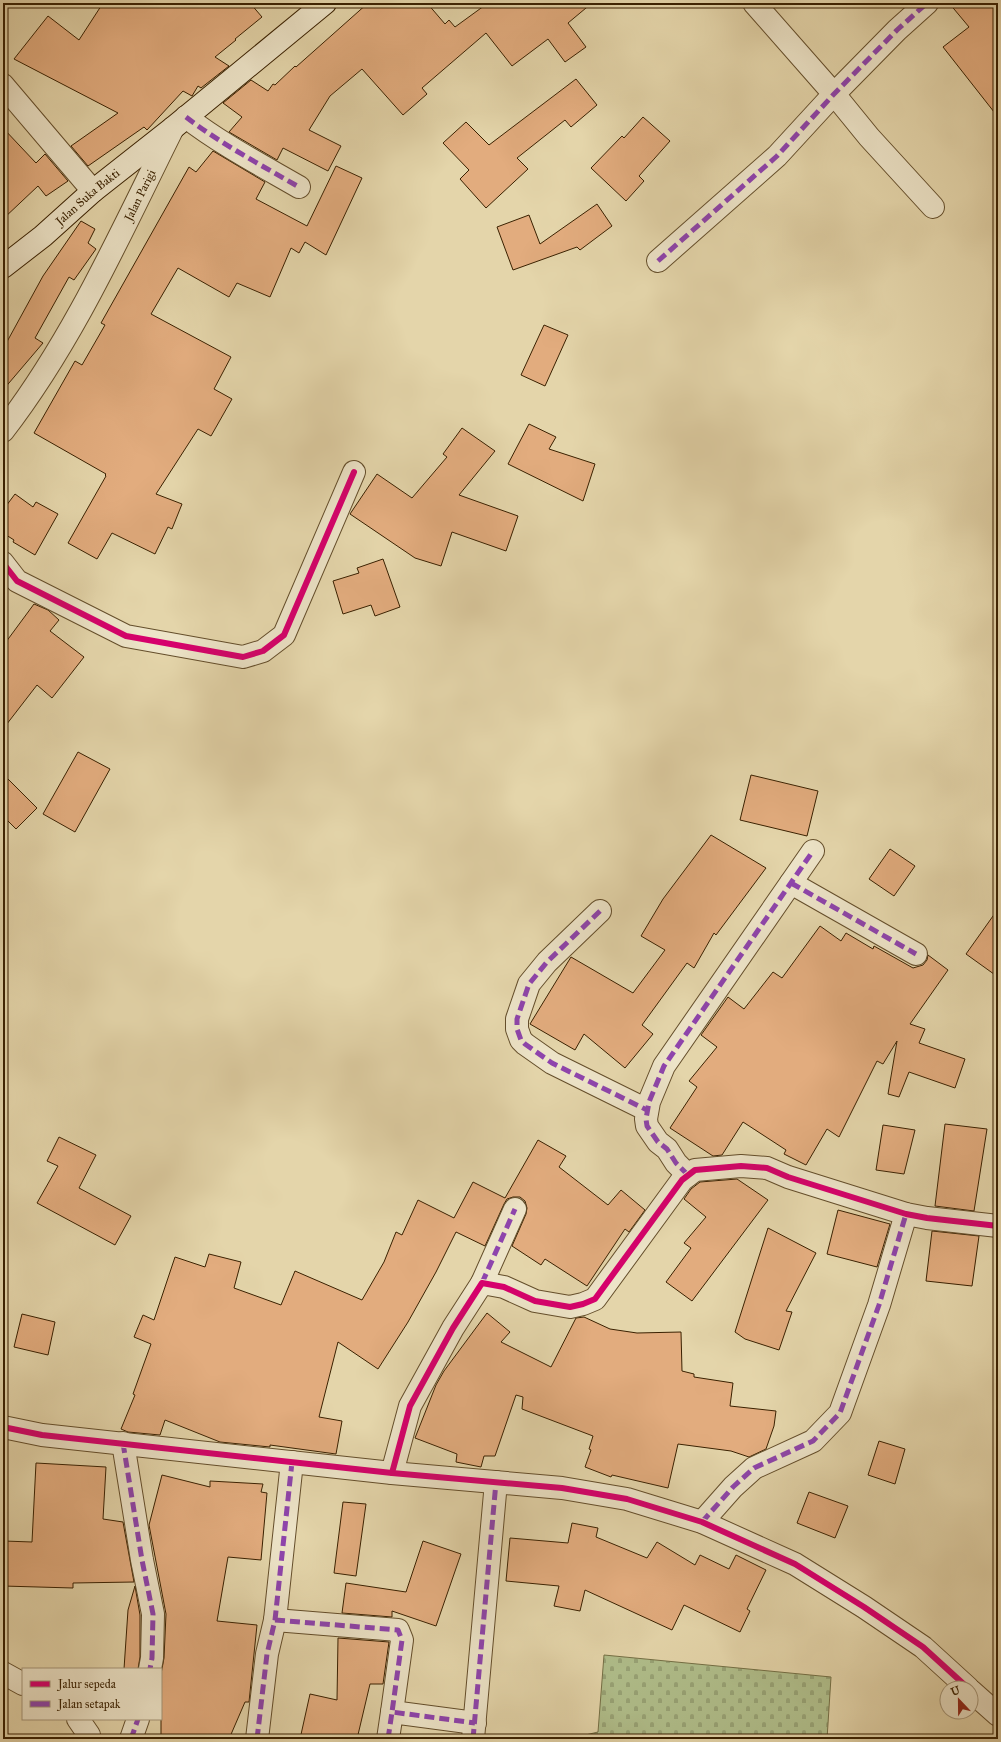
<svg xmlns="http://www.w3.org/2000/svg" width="1001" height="1742" font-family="'IM FELL Great Primer',serif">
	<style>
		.cemetery { fill: url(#cemetery-stones); stroke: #757046 }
		.building { fill: #e2ac7e; stroke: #3a2101 }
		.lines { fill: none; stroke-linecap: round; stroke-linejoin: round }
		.minor-casing { stroke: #644e2b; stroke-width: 24 }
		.tertiary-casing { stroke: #644e2b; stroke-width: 24 }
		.secondary-casing { stroke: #3a2101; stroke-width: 24 }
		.minor { stroke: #ede4c8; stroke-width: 22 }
		.tertiary { stroke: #ede4c8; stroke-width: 22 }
		.secondary { stroke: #ede4c8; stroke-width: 22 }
		.quiet { stroke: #8e44ad; stroke-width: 5; stroke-dasharray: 10 5; stroke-linecap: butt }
		.cycleway-casing { stroke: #ede4c8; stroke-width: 8 }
		.cycleway { stroke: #d6006c; stroke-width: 6 }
		.labels { text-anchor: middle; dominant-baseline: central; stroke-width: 3.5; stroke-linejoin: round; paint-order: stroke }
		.street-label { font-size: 12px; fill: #3a2101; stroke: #ede4c8 }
	</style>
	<defs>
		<pattern id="cemetery-stones" width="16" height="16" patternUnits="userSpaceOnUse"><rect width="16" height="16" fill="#b0be8b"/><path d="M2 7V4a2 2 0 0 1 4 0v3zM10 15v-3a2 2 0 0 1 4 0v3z" fill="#98a376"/></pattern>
	</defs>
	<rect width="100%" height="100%" fill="#e4d5aa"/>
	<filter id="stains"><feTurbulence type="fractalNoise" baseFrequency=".005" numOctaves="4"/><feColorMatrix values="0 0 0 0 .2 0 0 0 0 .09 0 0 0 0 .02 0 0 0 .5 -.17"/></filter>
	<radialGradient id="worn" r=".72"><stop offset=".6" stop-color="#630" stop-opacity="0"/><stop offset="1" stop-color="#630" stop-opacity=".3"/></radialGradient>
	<polygon class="cemetery" points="604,1655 831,1677 827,1739 569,1739 598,1732"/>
	<g class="building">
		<polygon points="103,3 250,3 262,17 235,39 236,40 215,57 229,66 201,88 198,86 192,96 183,91 147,130 144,127 88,166 71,146 118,113 14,59 48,16 79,40"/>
		<polygon points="368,3 427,3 445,24 449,20 455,27 488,3 592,3 568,23 586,47 565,62 548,39 512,66 486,33 422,88 427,94 403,115 362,69 330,96 309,130 341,146 328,171 283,148 277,160 229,132 242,117 223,103 251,80 268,91 273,84 275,85 295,66 296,67"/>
		<polygon points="949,3 998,3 998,117 943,47 969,27"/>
		<polygon points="576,79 597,105 571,127 565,120 517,158 528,169 486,208 460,179 469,170 443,143 466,122 489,145"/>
		<polygon points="643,117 670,141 639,176 644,181 626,201 591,168 622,136 624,138"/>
		<polygon points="3,128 36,163 45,154 68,181 46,196 38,186 3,219"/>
		<polygon points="213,151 265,182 256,199 307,226 336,166 362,178 326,255 305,242 299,253 291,248 270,297 237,283 229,297 178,268 151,314 231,357 214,389 232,399 211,436 198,429 156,494 182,504 172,529 168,527 155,554 112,533 97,559 68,543 106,476 105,475 106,474 34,433 75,361 82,365 105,325 101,323 189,167 196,172"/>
		<polygon points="597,204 612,226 580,250 577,247 513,270 497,227 529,215 540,244"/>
		<polygon points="81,221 95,229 88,243 96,249 74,280 69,277 35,338 43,343 3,390 3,349 43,276"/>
		<polygon points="544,325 568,335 545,386 521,375"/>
		<polygon points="529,424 556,437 549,449 595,464 583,501 508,464"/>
		<polygon points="462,428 495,451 459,495 518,516 506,551 452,532 441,566 415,558 350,514 377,474 412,498 447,457 443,454"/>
		<polygon points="15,494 33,507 36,502 58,514 35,555 13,542 14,540 3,533 3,510"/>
		<polygon points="383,559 400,607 375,616 371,605 343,614 333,581 359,573 357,568"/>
		<polygon points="34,604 48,610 59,620 50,631 84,657 52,698 37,685 3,729 3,646"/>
		<polygon points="78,752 110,769 75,832 43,814"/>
		<polygon points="3,774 37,808 16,829 3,816"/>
		<polygon points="751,775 818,791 807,836 740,820"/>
		<polygon points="711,835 766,868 716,935 714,933 694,968 687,963 642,1025 653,1034 625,1068 584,1034 575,1050 530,1024 571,957 633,993 665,950 641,936 663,899"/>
		<polygon points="890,849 915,866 894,896 869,879"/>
		<polygon points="998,909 998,977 966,954"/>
		<polygon points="820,926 841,941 846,933 873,949 874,946 913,968 923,965 927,960 928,955 948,970 910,1024 925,1029 919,1043 965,1059 955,1088 909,1072 899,1097 888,1094 897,1041 883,1064 877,1061 839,1137 827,1129 806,1165 784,1154 786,1150 743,1122 722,1155 713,1156 670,1128 697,1087 689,1081 717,1047 701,1035 728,997 744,1009 773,972 782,978"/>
		<polygon points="945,1124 987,1129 974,1211 935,1206"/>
		<polygon points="883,1125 915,1130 904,1174 876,1170"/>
		<polygon points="59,1137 96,1155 79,1188 131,1216 115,1245 37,1203 58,1166 47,1161"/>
		<polygon points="538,1140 566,1156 559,1167 608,1205 621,1190 645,1210 629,1232 625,1229 587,1286 545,1259 541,1265 512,1246 526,1214 527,1208 525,1201 520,1197 513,1197 507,1199 504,1204 485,1246 456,1232 436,1272 408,1322 378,1369 338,1342 319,1417 342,1421 336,1454 270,1445 270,1447 220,1442 165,1420 160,1435 128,1432 121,1429 135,1395 133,1394 151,1344 134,1337 143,1315 154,1320 175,1257 205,1267 209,1254 241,1262 234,1288 281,1305 295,1271 362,1300 384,1262 396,1232 402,1235 418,1200 454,1218 473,1182 505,1198"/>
		<polygon points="737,1179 768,1200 692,1301 666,1282 691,1248 684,1243 706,1217 684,1199 691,1189 700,1182"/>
		<polygon points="838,1210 890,1224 877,1267 827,1254"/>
		<polygon points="768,1228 816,1253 786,1311 792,1312 779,1350 745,1339 735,1332"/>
		<polygon points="932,1231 979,1236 972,1286 926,1281"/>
		<polygon points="487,1313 510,1332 501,1342 551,1367 576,1318 584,1317 610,1329 637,1333 681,1332 682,1371 694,1374 694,1377 733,1383 730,1406 776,1411 774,1426 766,1449 749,1457 731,1451 678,1444 668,1488 612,1475 611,1477 585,1467 591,1450 589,1449 593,1436 522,1409 523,1397 516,1395 495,1456 484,1456 481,1467 456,1462 457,1454 415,1438 436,1385 444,1371"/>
		<polygon points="22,1314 55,1322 48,1355 14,1347"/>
		<polygon points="879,1441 905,1449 895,1484 868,1475"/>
		<polygon points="36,1463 106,1467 103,1519 123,1522 134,1582 73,1583 73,1588 3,1586 4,1541 32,1542"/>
		<polygon points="162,1475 210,1487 210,1481 263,1484 261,1492 267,1493 261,1560 228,1557 217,1621 257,1625 249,1702 245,1702 229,1739 161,1739 161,1674 164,1658 166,1614 149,1525"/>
		<polygon points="809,1492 848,1506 835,1538 797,1523"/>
		<polygon points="343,1502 366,1504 356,1576 334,1573"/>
		<polygon points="572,1523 598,1528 596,1537 647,1558 657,1542 695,1565 700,1555 729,1569 736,1555 766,1570 747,1609 750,1611 740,1632 684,1605 672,1630 585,1590 580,1611 554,1606 559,1586 506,1581 510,1538 568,1543"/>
		<polygon points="423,1541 461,1554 436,1626 392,1611 392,1617 342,1613 346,1583 406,1592"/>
		<polygon points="135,1586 140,1615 140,1657 138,1669 124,1669 128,1610"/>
		<polygon points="338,1638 389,1642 383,1684 370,1684 357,1739 300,1739 310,1694 337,1700"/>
	</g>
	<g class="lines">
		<g class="minor-casing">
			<g id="minor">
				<polyline points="754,3 834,94 869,137 933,207"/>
				<polyline points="3,85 93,191"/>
				<path d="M186,117C221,144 261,165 299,187"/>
				<polyline points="658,261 777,156 834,94 897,30 927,3"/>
				<polyline points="3,563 17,581 126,636 243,657 263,651 284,635 354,472"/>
				<polyline points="791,883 916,954"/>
				<polyline points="600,911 547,962 529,984 517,1019 517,1029 521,1040 525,1044 552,1063 647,1110"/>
				<polyline points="688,1175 676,1163 667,1149 658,1142 647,1126 646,1119 649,1102 664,1066 813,851"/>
				<polyline points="482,1283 515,1209"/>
				<polyline points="123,1443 142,1560 153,1614 152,1658 150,1669"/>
				<polyline points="392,1473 410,1406 453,1328 482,1283 504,1287 535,1301 570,1307 583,1304 595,1299 682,1180 695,1170 741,1166 767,1168 788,1177 906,1214 927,1218 998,1226"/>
				<polyline points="702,1522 733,1487 754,1468 813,1441 840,1413 879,1305 906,1214"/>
				<polyline points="275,1620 398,1630 402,1640 392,1712"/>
				<polyline points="3,1673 23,1684"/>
				<polyline points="78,1719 89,1735 88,1739"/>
				<polyline points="131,1739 138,1719"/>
				<polyline points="257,1739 267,1654 275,1620 292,1462"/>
				<polyline points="388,1739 392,1712 475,1723"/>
				<polyline points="473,1739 496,1482"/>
			</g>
		</g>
		<g class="tertiary-casing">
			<g id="tertiary">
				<path id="s1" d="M3,431C74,339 121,232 173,128"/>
				<polyline points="3,1427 42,1435 392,1473 562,1488 627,1499 702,1522 795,1564 864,1607 923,1647 968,1688"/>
				<polyline points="971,1691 998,1715"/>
			</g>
		</g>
		<g class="secondary-casing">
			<g id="secondary">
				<path id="s2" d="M3,267L43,236L93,191L173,128L325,3"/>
			</g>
		</g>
		<use href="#minor" class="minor"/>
		<use href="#tertiary" class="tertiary"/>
		<use href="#secondary" class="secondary"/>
		<g class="quiet">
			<path d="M186,117C221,144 261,165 299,187"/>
			<polyline points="658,261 777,156 834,94 897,30 927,3"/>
			<polyline points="791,883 916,954"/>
			<polyline points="600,911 547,962 529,984 517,1019 517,1029 521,1040 525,1044 552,1063 647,1110"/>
			<polyline points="688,1175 676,1163 667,1149 658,1142 647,1126 646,1119 649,1102 664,1066 813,851"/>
			<polyline points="482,1283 515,1209"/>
			<polyline points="123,1443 142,1560 153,1614 152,1658 150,1669"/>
			<polyline points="702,1522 733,1487 754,1468 813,1441 840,1413 879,1305 906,1214"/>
			<polyline points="275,1620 398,1630 402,1640 392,1712"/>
			<polyline points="131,1739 138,1719"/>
			<polyline points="257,1739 267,1654 275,1620 292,1462"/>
			<polyline points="388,1739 392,1712 475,1723"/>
			<polyline points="473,1739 496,1482"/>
		</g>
		<g class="cycleway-casing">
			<g id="cycleway">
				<polyline points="3,563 17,581 126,636 243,657 263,651 284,635 354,472"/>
				<polyline points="3,1427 42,1435 392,1473 562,1488 627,1499 702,1522 795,1564 864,1607 923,1647 968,1688"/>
				<polyline points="392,1473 410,1406 453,1328 482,1283 504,1287 535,1301 570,1307 583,1304 595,1299 682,1180 695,1170 741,1166 767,1168 788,1177 906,1214 927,1218 998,1226"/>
			</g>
		</g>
		<use href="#cycleway" class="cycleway"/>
	</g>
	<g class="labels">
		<g class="street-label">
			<text stroke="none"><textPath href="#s1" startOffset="273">Jalan Parigi</textPath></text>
			<text stroke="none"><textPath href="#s2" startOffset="110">Jalan Suka Bakti</textPath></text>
		</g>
	</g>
	<rect width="1001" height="1742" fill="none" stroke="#e4d5aa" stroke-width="16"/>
	<rect x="4" y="4" width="993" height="1734" fill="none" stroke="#3a2101" stroke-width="2"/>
	<rect x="8" y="8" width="985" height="1726" fill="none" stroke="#3a2101"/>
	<rect x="22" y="1668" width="140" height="52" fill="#ede4c8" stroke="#a59678"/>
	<rect x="30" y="1681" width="20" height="6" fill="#d6006c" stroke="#a59678"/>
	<text x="58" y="1688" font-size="12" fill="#3a2101">Jalur sepeda</text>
	<rect x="30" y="1701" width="20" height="6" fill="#8e44ad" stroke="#a59678"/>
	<text x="58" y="1708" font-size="12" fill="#3a2101">Jalan setapak</text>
	<g transform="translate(959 1700) rotate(338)"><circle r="19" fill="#ede4c8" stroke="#a59678"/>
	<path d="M0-3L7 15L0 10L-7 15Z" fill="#8f2418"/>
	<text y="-6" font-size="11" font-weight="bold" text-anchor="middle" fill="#3a2101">U</text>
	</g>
	<rect width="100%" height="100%" filter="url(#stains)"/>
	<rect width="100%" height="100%" fill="url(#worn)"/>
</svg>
